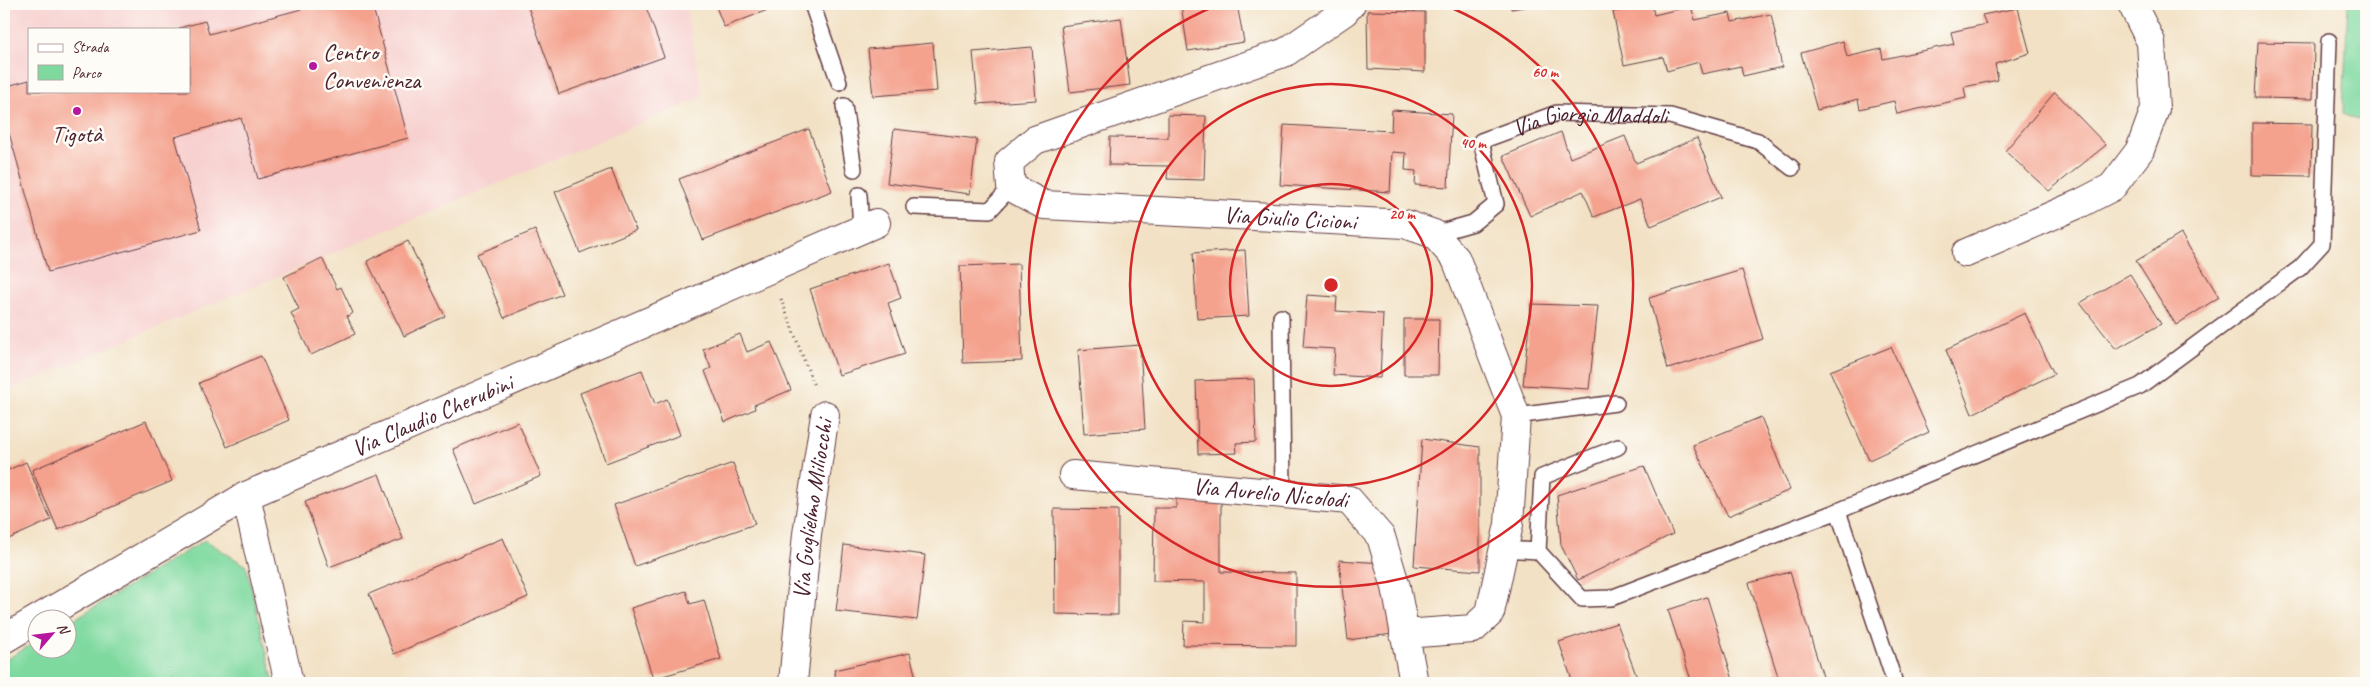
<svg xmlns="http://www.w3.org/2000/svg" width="2370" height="687" font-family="Caveat,sans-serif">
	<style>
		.built { fill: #f7d0cf; fill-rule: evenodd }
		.green { fill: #7ed99f; stroke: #647c65 }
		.building { fill: #f4a18d }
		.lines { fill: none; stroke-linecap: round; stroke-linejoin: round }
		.service-casing { stroke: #633c42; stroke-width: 18 }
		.minor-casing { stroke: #633c42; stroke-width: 30 }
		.path { stroke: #633c42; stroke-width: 3; stroke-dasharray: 1 4; stroke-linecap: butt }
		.service { stroke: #fff; stroke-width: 15 }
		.minor { stroke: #fff; stroke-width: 28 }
		.ring { fill: none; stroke: #d62828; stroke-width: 2.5 }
		.poi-dot { fill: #b5179e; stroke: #fdfcf7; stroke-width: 2 }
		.labels { text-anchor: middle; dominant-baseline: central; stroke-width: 5; stroke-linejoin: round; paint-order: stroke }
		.poi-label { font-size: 24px; fill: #4a1f2b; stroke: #fdfcf7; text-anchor: start }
		.street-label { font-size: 24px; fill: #4a1f2b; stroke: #fdfcf7 }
		.centre { fill: #d62828; stroke: #fdfcf7; stroke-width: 2.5 }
		.ring-label { font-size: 15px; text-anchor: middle; font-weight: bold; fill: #d62828; stroke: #fdfcf7; stroke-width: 5; stroke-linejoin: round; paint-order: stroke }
	</style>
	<rect width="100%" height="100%" fill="#fdfcf7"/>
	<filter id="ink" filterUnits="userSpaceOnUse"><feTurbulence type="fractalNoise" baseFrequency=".02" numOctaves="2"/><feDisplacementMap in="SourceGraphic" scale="10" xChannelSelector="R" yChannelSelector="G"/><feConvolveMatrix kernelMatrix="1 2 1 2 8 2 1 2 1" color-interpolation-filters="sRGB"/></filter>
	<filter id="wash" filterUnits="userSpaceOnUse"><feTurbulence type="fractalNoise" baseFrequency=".0096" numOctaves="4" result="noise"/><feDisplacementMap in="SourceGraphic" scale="20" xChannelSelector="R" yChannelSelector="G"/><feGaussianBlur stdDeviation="1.12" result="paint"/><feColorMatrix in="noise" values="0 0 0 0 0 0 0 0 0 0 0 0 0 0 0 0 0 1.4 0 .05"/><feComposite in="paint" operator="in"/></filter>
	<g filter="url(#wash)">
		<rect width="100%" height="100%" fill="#f2e1c4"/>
		<path class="built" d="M4,4H685L703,97L4,392ZM29,29H189V91H29Z"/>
		<g class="green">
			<polygon points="2348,4 2366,4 2366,123 2343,113"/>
			<polygon points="205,540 246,566 274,683 7,683 4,661 37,641 38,650 68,650 68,623"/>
		</g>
		<g id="blocks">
			<g class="building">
				<polygon points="320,4 372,4 408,138 258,179 241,118 175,137 201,230 48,272 4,115 4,87 29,80 29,91 189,91 189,29 179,28 205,21 209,34"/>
				<polygon points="527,4 645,4 664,57 559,94"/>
				<polygon points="715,4 783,4 724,27"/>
				<polygon points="1181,4 1237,4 1244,42 1188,51"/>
				<polygon points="1511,4 1537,4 1537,5 1511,9"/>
				<polygon points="1652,4 1654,15 1691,6 1695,20 1730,13 1732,22 1771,14 1782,67 1743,76 1741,66 1702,74 1699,62 1667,71 1663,57 1624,65 1613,12"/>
				<polygon points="2018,8 2030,53 1995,64 1998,80 1964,87 1966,98 1897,114 1894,101 1860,109 1858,99 1817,110 1801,53 1843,41 1847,57 1881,49 1883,59 1954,44 1951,32 1986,24 1982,15"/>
				<polygon points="1367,11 1425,12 1425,72 1368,69"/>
				<polygon points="1121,18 1130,85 1070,92 1061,26"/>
				<polygon points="2258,42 2314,43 2313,99 2255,98"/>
				<polygon points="933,43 937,91 873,96 868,49"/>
				<polygon points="1032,47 1036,100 978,104 973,52"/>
				<polygon points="2055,92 2106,145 2049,191 2005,151"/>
				<polygon points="1392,110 1452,114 1448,187 1415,185 1416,171 1405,170 1406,153 1392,152 1390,192 1280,185 1284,125 1391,131"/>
				<polygon points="1168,115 1206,116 1204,180 1167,179 1168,166 1109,165 1110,137 1168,138"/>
				<polygon points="2252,123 2312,124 2311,176 2252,175"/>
				<polygon points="809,129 832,191 703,240 679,179"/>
				<polygon points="894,129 977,139 970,194 887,183"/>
				<polygon points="1561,132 1570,158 1625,136 1636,163 1697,138 1721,197 1651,226 1640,199 1594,217 1583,191 1530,216 1503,156"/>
				<polygon points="611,169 636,230 580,253 555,192"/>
				<polygon points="535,230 562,294 504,318 477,254"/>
				<polygon points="2181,234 2219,297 2176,325 2136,261"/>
				<polygon points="408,241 445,316 404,336 367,261"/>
				<polygon points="1245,250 1249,316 1197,319 1193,253"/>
				<polygon points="322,258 337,289 341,287 353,313 347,316 355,334 311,355 291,313 299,309 284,277"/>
				<polygon points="889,263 901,298 888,303 905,354 839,375 810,289"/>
				<polygon points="1019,264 1022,361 963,363 960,266"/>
				<polygon points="1742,270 1763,339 1668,369 1649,298"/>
				<polygon points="2130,274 2161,324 2116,349 2080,303"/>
				<polygon points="1307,295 1337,297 1336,311 1383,314 1380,378 1333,375 1335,349 1303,347"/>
				<polygon points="1531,304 1598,306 1589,389 1523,385"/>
				<polygon points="2025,313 2054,374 1972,414 1946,350"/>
				<polygon points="1404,319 1439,319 1438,375 1404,375"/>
				<polygon points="740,334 747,352 771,342 791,390 754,405 755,409 725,422 705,371 711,368 703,349"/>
				<polygon points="1140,345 1145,429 1084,434 1078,350"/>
				<polygon points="1891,347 1929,432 1869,460 1830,371"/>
				<polygon points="261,356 289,420 227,447 199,383"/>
				<polygon points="642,370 655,404 667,399 680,435 606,463 580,393"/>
				<polygon points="1254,379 1256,442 1236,443 1237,453 1198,454 1196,381"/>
				<polygon points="1761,417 1790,490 1728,516 1693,445"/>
				<polygon points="146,421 172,481 58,530 32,470"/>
				<polygon points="518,422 541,476 476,504 453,449"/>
				<polygon points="1422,439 1480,447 1480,571 1414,566"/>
				<polygon points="26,462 51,520 4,541 4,472"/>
				<polygon points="733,463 755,524 635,566 614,505"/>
				<polygon points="1644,466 1673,534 1578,580 1561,545 1557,495"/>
				<polygon points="379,474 403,539 329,567 305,502"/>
				<polygon points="1176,495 1221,496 1221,572 1296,573 1296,646 1183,645 1184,621 1205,622 1205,582 1153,581 1154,508 1176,508"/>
				<polygon points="1054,509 1118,510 1118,615 1055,614"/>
				<polygon points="503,538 528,597 394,654 369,594"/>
				<polygon points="844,545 925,555 917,620 836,611"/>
				<polygon points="1339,560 1382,563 1392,634 1348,640"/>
				<polygon points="1790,572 1825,683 1780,683 1749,583"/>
				<polygon points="686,591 690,604 704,600 721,659 653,679 631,608"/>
				<polygon points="1707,597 1734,683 1692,683 1668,610"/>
				<polygon points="1617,623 1639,683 1573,683 1559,642"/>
				<polygon points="910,653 917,683 837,683 834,670"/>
			</g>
		</g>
	</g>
	<g filter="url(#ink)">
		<use href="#blocks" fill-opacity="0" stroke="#633c42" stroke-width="1"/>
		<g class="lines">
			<g class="service-casing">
				<g id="service">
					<polyline points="812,4 839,82"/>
					<polyline points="844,106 854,169"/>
					<polyline points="859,195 861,230"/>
					<polyline points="914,207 990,210 1011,187"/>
					<path id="s1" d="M1434,234L1473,223L1496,204L1481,141L1557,113L1670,116L1758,141L1792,168"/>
					<polyline points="1281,317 1283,494"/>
					<polyline points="1516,416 1616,403"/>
					<polyline points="1838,511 2140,386 2300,268 2322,244 2329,41"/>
					<polyline points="1504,549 1538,551 1582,599 1611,598 1838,511 1895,683"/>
					<polyline points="1538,551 1542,477 1618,447"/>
				</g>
			</g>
			<g class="minor-casing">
				<g id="minor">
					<path id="s2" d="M1351,4L1344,12L1286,52L1035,140L1009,162L1011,187L1044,205L1405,224L1434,234L1456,259L1516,416L1509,524L1490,613L1473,629L1404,634"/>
					<polyline points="1966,253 2081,203 2112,187 2140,150 2155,109 2151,42 2132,4"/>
					<path id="s3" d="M1073,475L1349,500L1381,537L1396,587L1414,683"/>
					<polyline points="246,496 289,683"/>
					<path id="s4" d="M4,639L246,496L876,223"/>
					<path id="s5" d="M793,683L807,534L825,415"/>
				</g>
			</g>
			<polyline class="path" points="781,299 814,386"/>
			<use href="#service" class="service"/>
			<use href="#minor" class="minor"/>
		</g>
	</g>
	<g class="ring">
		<circle cx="1331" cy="285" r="101"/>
		<circle cx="1331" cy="285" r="201"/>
		<path d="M1442 4A302 302 0 1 1 1220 4"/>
	</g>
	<g class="poi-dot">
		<circle cx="313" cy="66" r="5"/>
		<circle cx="77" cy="111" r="5"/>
	</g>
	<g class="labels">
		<g class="poi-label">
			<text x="323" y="52">Centro<tspan x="323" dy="28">Convenienza</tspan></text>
			<text x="77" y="134" text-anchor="middle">Tigotà</text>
		</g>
		<g class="street-label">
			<text stroke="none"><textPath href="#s1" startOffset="248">Via Giorgio Maddoli</textPath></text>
			<text stroke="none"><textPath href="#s2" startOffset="690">Via Giulio Cicioni</textPath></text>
			<text stroke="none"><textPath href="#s4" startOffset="484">Via Claudio Cherubini</textPath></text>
			<text stroke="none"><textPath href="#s3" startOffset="198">Via Aurelio Nicolodi</textPath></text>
			<text stroke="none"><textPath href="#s5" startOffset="175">Via Guglielmo Miliocchi</textPath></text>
		</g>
	</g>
	<circle cx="1331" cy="285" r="8" class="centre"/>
	<g class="ring-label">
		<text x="1545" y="77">60 m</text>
		<text x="1473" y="148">40 m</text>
		<text x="1402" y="219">20 m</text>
	</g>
	<rect width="2370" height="687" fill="none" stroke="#fdfcf7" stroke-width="20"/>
	<rect x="28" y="28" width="162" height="65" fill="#fdfcf7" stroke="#b5a4a5"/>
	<rect x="38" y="44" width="25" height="8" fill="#ffffff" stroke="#b5a4a5"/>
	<text x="72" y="52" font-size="15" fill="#4a1f2b">Strada</text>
	<rect x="38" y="65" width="25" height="15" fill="#7ed99f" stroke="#b5a4a5"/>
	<text x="72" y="78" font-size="15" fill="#4a1f2b">Parco</text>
	<g transform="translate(52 634) rotate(62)"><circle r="24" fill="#fdfcf7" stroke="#b5a4a5"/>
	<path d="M0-4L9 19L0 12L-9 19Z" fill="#b5179e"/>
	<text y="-8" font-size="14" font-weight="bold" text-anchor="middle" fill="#4a1f2b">N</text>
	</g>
</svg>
